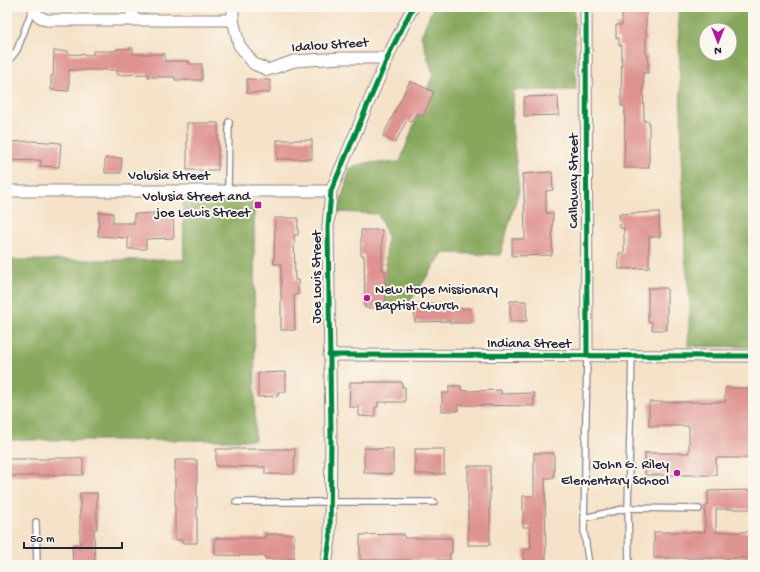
<svg xmlns="http://www.w3.org/2000/svg" width="760" height="572" font-family="'Gochi Hand',sans-serif">
	<style>
		.forest { fill: #86a75c; stroke: #54644c; fill-rule: evenodd }
		.building { fill: #df9390 }
		.lines { fill: none; stroke-linecap: round; stroke-linejoin: round }
		.lane-casing { stroke: #8c8282; stroke-width: 8 }
		.street-casing { stroke: #8c8282; stroke-width: 13 }
		.lane { stroke: #fff; stroke-width: 5.5 }
		.street { stroke: #fff; stroke-width: 11 }
		.cycleway-casing { stroke: #fbf7ec; stroke-width: 8 }
		.cycleway { stroke: #00873e; stroke-width: 5 }
		.poi-dot { fill: #b5179e; stroke: #fbf7ec; stroke-width: 1.5 }
		.labels { text-anchor: middle; dominant-baseline: central; stroke-width: 4; stroke-linejoin: round; paint-order: stroke }
		.street-label { font-size: 14px; fill: #22223b; stroke: #fbf7ec }
		.poi-label { font-size: 14px; fill: #22223b; stroke: #fbf7ec; text-anchor: end }
	</style>
	<rect width="100%" height="100%" fill="#fbf7ec"/>
	<filter id="ink" filterUnits="userSpaceOnUse"><feTurbulence type="fractalNoise" baseFrequency=".025" numOctaves="2"/><feDisplacementMap in="SourceGraphic" scale="8" xChannelSelector="R" yChannelSelector="G"/><feConvolveMatrix kernelMatrix="1 2 1 2 8 2 1 2 1" color-interpolation-filters="sRGB"/></filter>
	<filter id="wash" filterUnits="userSpaceOnUse"><feTurbulence type="fractalNoise" baseFrequency=".012" numOctaves="4" result="noise"/><feDisplacementMap in="SourceGraphic" scale="16" xChannelSelector="R" yChannelSelector="G"/><feGaussianBlur stdDeviation="0.9" result="paint"/><feColorMatrix in="noise" values="0 0 0 0 0 0 0 0 0 0 0 0 0 0 0 0 0 1.4 0 .05"/><feComposite in="paint" operator="in"/></filter>
	<g filter="url(#wash)">
		<rect width="100%" height="100%" fill="#f5e2c8"/>
		<g class="forest">
			<polygon points="433,7 574,7 576,90 514,90 512,126 519,190 500,255 443,253 407,306 384,302 387,235 378,214 338,212 350,168 366,163 400,162 433,74 421,36"/>
			<path d="M678,7H753V347L688,346L690,302L685,255ZM706,30H730V54H706Z"/>
			<polygon points="183,201 254,202 255,440 7,440 7,260 184,260"/>
		</g>
		<g id="blocks">
			<g class="building">
				<polygon points="622,7 646,7 646,55 648,55 648,73 643,73 644,121 649,121 649,168 624,168 625,106 621,106 622,45 619,45 619,38 616,38 616,25 622,25"/>
				<polygon points="133,48 133,54 165,54 165,61 189,61 189,64 202,64 202,80 175,80 175,77 148,77 148,74 117,75 117,70 69,70 69,91 51,90 51,76 53,76 54,51 68,51 68,54 93,55 93,51 116,51 116,49"/>
				<polygon points="247,79 270,80 270,93 247,93"/>
				<polygon points="410,81 434,92 423,116 416,113 411,122 407,120 395,143 383,136"/>
				<polygon points="558,96 559,115 524,116 524,97"/>
				<rect x="187" y="123" width="31" height="47"/>
				<rect x="277" y="140" width="35" height="19"/>
				<polygon points="33,141 61,143 59,167 40,166 41,160 7,161 7,142"/>
				<polygon points="105,158 122,158 121,173 105,173"/>
				<polygon points="552,172 553,190 546,191 546,213 553,213 552,255 512,256 512,239 525,239 524,192 522,174"/>
				<polygon points="99,212 113,213 113,223 134,223 134,214 173,212 174,238 146,239 146,249 128,249 128,238 98,236"/>
				<polygon points="659,212 660,237 649,237 649,268 619,269 619,253 624,253 624,228 620,228 619,214"/>
				<polygon points="275,218 298,218 298,235 294,235 295,280 298,280 298,295 294,295 295,330 281,330 281,264 274,264"/>
				<polygon points="361,230 382,230 382,270 385,270 386,308 365,308 364,255 361,255"/>
				<polygon points="648,288 667,288 667,330 652,330 652,322 648,322"/>
				<polygon points="510,301 526,301 527,321 510,321"/>
				<polygon points="440,303 440,309 470,308 471,323 450,323 450,321 415,322 414,304"/>
				<polygon points="286,372 286,392 278,392 278,396 258,397 258,373"/>
				<polygon points="350,382 402,382 402,387 405,387 405,402 378,402 378,407 375,407 375,417 359,416 359,407 349,407"/>
				<polygon points="449,386 461,386 461,390 469,391 501,390 501,394 534,393 534,406 458,405 458,411 442,411 442,393 449,393"/>
				<polygon points="725,388 753,388 753,458 716,458 716,475 645,475 645,453 689,453 689,426 649,426 649,402 725,402"/>
				<polygon points="364,448 393,449 393,474 364,473"/>
				<polygon points="216,449 295,449 294,474 265,474 265,467 216,466"/>
				<rect x="415" y="449" width="29" height="25"/>
				<polygon points="534,453 554,453 554,478 545,478 546,565 524,565 524,549 531,549 530,527 523,527 523,496 534,496"/>
				<polygon points="48,458 83,458 83,475 30,475 30,476 7,476 7,459 48,459"/>
				<polygon points="175,460 197,460 197,543 182,543 182,540 175,540"/>
				<rect x="468" y="466" width="22" height="79"/>
				<polygon points="753,490 753,509 716,509 716,532 753,532 753,558 654,558 654,532 705,532 705,506 708,506 708,491"/>
				<polygon points="80,493 97,493 97,529 94,529 95,565 73,565 72,545 80,544"/>
				<polygon points="265,534 294,534 294,559 265,559 265,556 215,555 215,538 265,538"/>
				<polygon points="404,534 404,538 452,538 452,553 450,553 450,560 360,560 360,535"/>
			</g>
		</g>
	</g>
	<g filter="url(#ink)">
		<use href="#blocks" fill-opacity="0" stroke="#8c8282" stroke-width="1"/>
		<g class="lines">
			<g class="lane-casing">
				<g id="lane">
					<polyline points="7,63 17,50 33,8"/>
					<polyline points="228,191 229,122"/>
					<polyline points="587,356 584,531 589,565"/>
					<polyline points="236,502 434,502"/>
					<polyline points="584,518 628,508 699,509"/>
					<polyline points="36,522 37,565"/>
					<polyline points="629,565 628,508 632,355"/>
				</g>
			</g>
			<g class="street-casing">
				<g id="street">
					<path d="M33,7C35,14 39,17 46,20H233"/>
					<polyline points="132,7 132,20"/>
					<polyline points="233,7 233,20 239,45 254,64 268,70 294,61 342,58 388,58"/>
					<polyline points="586,7 587,356"/>
					<polyline points="7,191 331,191"/>
					<polyline points="329,355 753,356"/>
					<polyline points="326,565 330,539 331,433 328,228 331,191 391,50 413,7"/>
				</g>
			</g>
			<use href="#lane" class="lane"/>
			<use href="#street" class="street"/>
			<g class="cycleway-casing">
				<g id="cycleway">
					<polyline points="586,7 587,356"/>
					<polyline points="329,355 753,356"/>
					<polyline points="326,565 330,539 331,433 328,228 331,191 391,50 413,7"/>
				</g>
			</g>
			<use href="#cycleway" class="cycleway"/>
		</g>
	</g>
	<g class="poi-dot">
		<rect x="254" y="201" width="8" height="8" rx="2"/>
		<circle cx="367" cy="298" r="4"/>
		<circle cx="677" cy="473" r="4"/>
	</g>
	<g class="labels">
		<g class="street-label">
			<text transform="translate(330 46) rotate(-4)">Idalou Street</text>
			<text x="169" y="176">Volusia Street</text>
			<text transform="translate(574 181) rotate(-90)">Calloway Street</text>
			<text transform="translate(317 277) rotate(-90)">Joe Louis Street</text>
			<text x="529" y="344">Indiana Street</text>
		</g>
		<g class="poi-label">
			<text x="250" y="197">Volusia Street and<tspan x="250" dy="16">joe Lewis Street</tspan></text>
			<text x="375" y="290" text-anchor="start">New Hope Missionary<tspan x="375" dy="16">Baptist Church</tspan></text>
			<text x="669" y="465">John G. Riley<tspan x="669" dy="16">Elementary School</tspan></text>
		</g>
	</g>
	<rect width="760" height="572" fill="none" stroke="#fbf7ec" stroke-width="24"/>
	<g transform="translate(718 42) rotate(180)"><circle r="19" fill="#fbf7ec" stroke="#a4a2a5"/>
	<path d="M0-3L7 15L0 10L-7 15Z" fill="#b5179e"/>
	<text y="-6" font-size="11" font-weight="bold" text-anchor="middle" fill="#22223b">N</text>
	</g>
	<path d="M24 542v6h98v-6" fill="none" stroke="#22223b" stroke-width="2"/>
	<text x="30" y="542" font-size="12" fill="#22223b" stroke="#fbf7ec" stroke-width="3" paint-order="stroke">50 m</text>
</svg>
